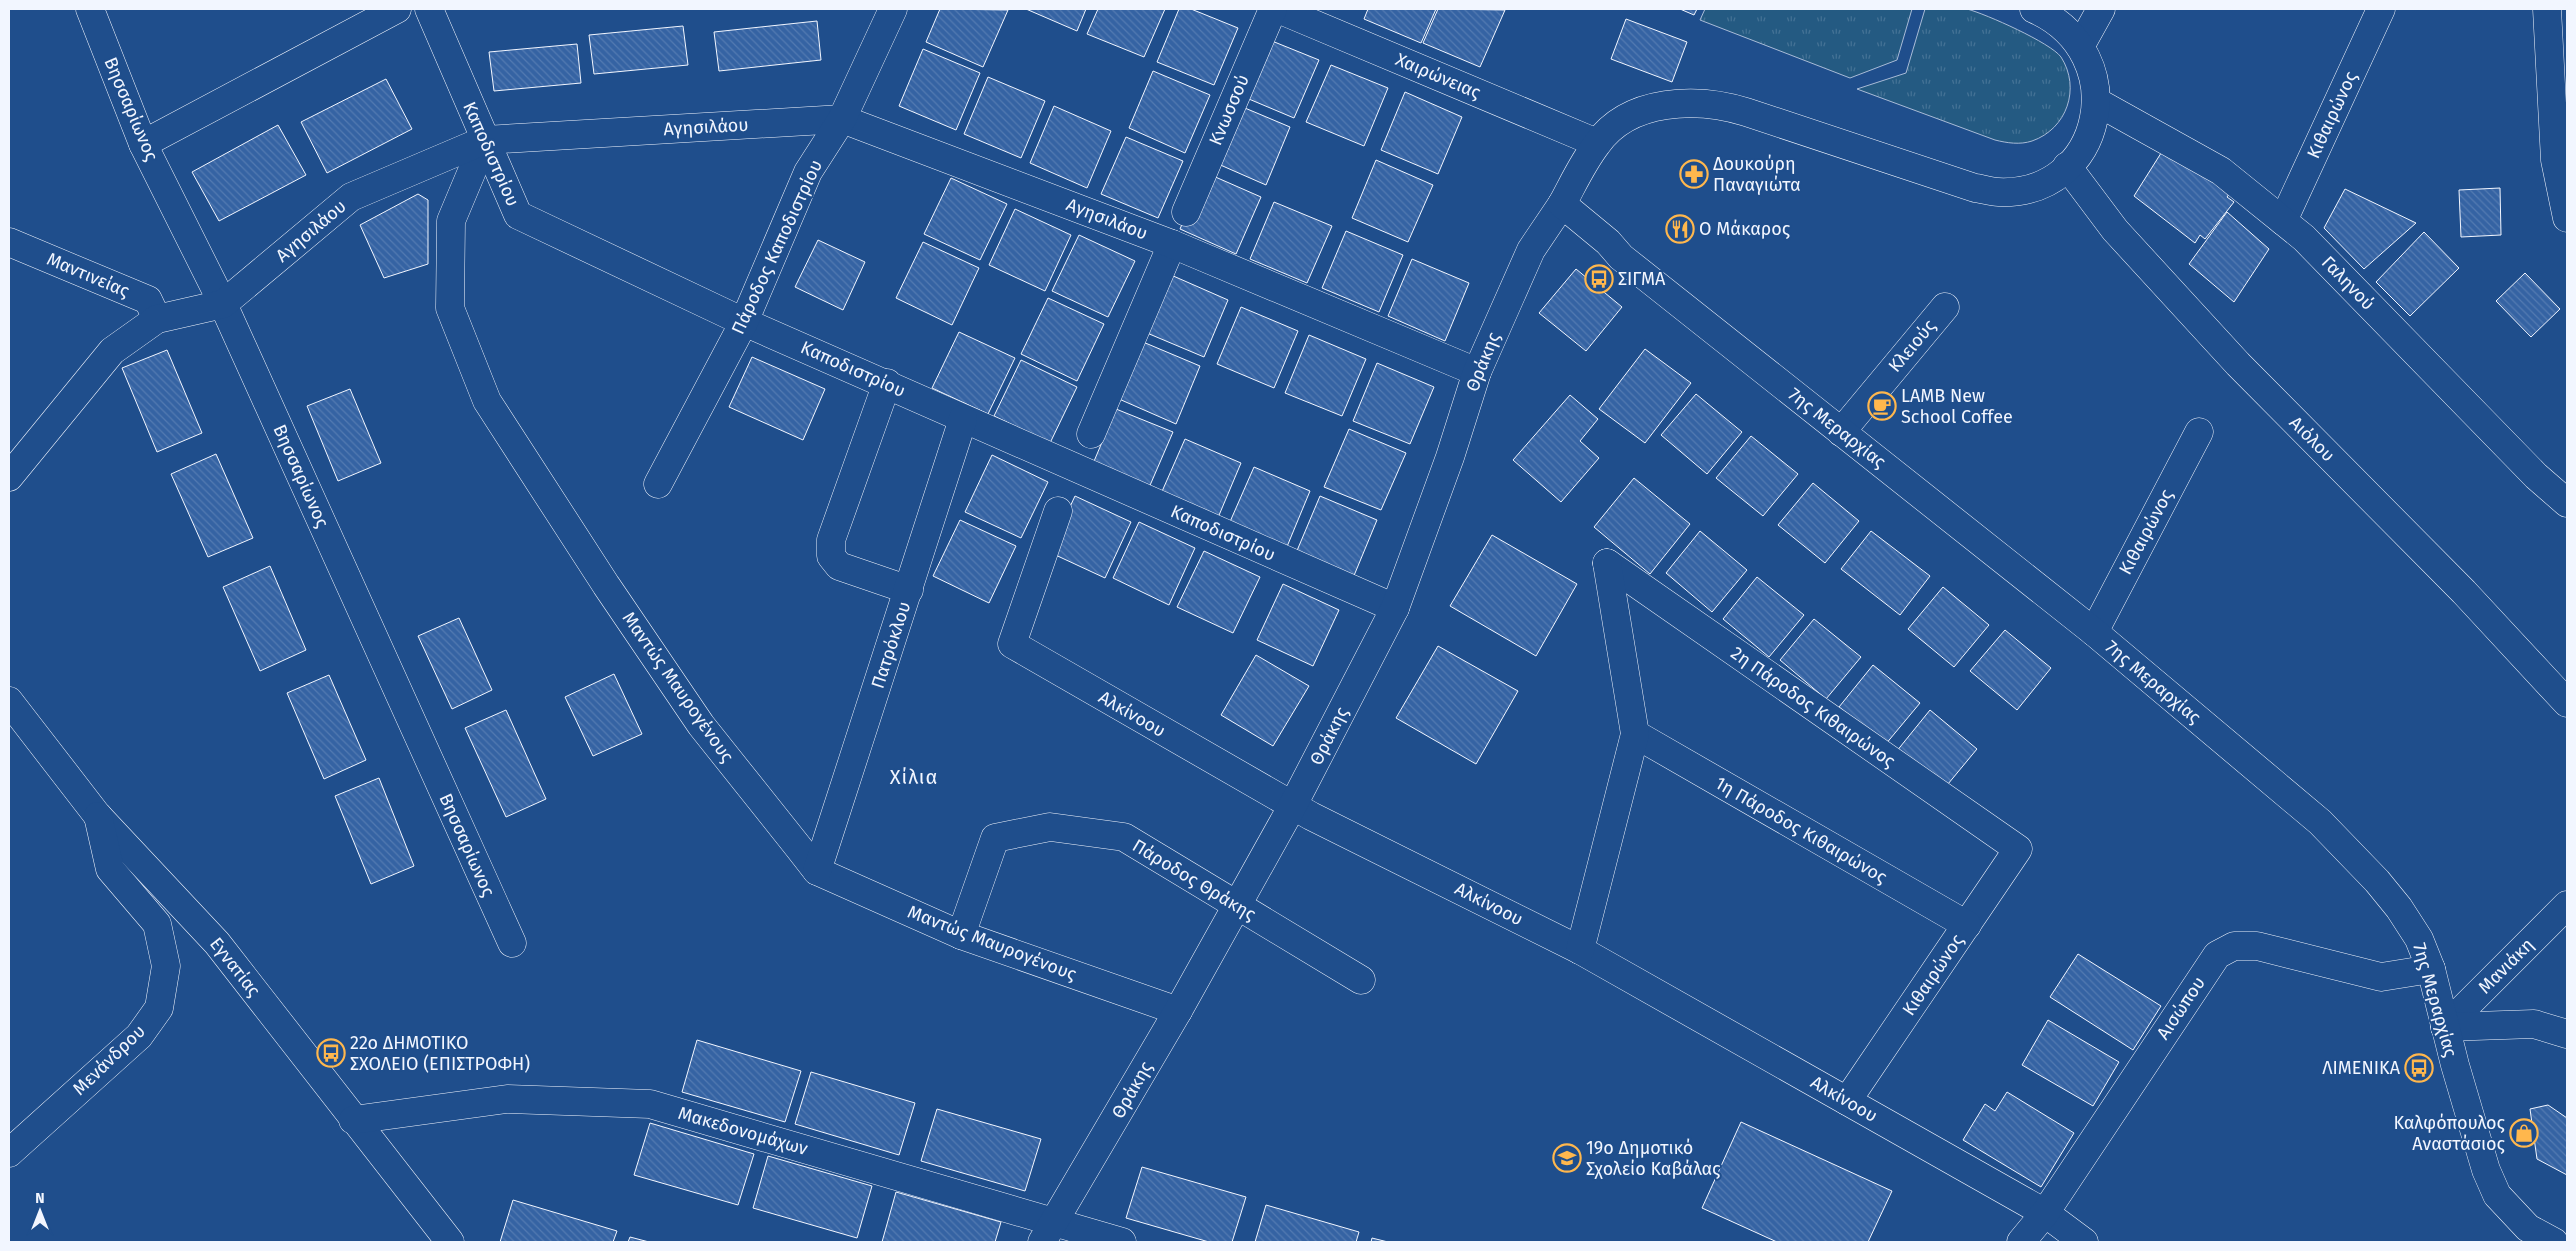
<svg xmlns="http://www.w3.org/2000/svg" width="2576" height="1251" font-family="'Fira Sans',sans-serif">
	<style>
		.grass { fill: url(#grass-tufts); stroke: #a8bbd7 }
		.building { fill: url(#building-back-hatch); stroke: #f2f6ff }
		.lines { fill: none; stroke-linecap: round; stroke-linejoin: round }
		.minor-casing { stroke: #f2f6ff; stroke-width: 29 }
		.tertiary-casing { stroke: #f2f6ff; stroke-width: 29 }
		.primary-casing { stroke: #f2f6ff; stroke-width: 29 }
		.minor { stroke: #1f4e8c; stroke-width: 28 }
		.tertiary { stroke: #1f4e8c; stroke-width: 28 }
		.primary { stroke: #1f4e8c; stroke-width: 28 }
		.labels { text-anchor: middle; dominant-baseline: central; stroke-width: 4; stroke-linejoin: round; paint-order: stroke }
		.street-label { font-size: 18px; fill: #f2f6ff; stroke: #1f4e8c }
		.poi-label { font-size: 18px; fill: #f2f6ff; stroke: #1f4e8c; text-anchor: start }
		.quarter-label { font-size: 20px; letter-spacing: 1px; fill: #f2f6ff; stroke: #1f4e8c }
	</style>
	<defs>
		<pattern id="grass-tufts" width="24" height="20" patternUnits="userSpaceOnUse" patternTransform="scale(1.25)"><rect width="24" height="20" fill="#245a82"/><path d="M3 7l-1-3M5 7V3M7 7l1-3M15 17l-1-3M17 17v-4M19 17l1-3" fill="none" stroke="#447295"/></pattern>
		<pattern id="building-back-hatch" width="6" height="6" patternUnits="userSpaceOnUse" patternTransform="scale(1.25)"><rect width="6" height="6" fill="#3563a3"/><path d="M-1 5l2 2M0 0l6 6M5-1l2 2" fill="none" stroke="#537ab1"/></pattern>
	</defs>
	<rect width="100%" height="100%" fill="#1f4e8c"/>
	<g class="grass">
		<polygon points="1705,9 1912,9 1897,60 1850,78 1700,20"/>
		<path d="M1925,9C1938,9 1955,6 1967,9C1986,14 2051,43 2061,57C2081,88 2067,129 2032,141C2020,145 2007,143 1995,140L1857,89L1906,73Z"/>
	</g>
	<g class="building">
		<polygon points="940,9 1008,10 983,67 926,42"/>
		<polygon points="1026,9 1086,9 1077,31"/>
		<polygon points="1098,9 1165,9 1144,57 1087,34"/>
		<polygon points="1179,9 1191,9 1238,28 1214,85 1157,62"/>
		<polygon points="1368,9 1436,9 1421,43 1364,19"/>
		<polygon points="1438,9 1505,10 1480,67 1423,43"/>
		<polygon points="1680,9 1697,9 1694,15"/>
		<polygon points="1626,19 1687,42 1672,82 1611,59"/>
		<polygon points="817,21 821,60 719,71 714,32"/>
		<polygon points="683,26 688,65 594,74 589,35"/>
		<polygon points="1262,37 1319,60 1294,118 1237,94"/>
		<polygon points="577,44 581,83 494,91 489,52"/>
		<polygon points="923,49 980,73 956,130 899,106"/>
		<polygon points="1331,65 1388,88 1364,146 1306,122"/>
		<polygon points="1153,71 1210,95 1185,153 1129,128"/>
		<polygon points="988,77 1045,101 1021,158 964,134"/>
		<polygon points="386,79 412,129 327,173 301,122"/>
		<polygon points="1405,92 1462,117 1438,174 1381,150"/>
		<polygon points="1233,103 1290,127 1266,185 1209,160"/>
		<polygon points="1054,106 1111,131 1087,188 1030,163"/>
		<polygon points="278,125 306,175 219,221 192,172"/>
		<polygon points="1126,137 1183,161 1158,218 1101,194"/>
		<polygon points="2163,150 2230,193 2227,197 2234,202 2205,239 2200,235 2195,243 2134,196"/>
		<polygon points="1376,160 1433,185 1408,242 1352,218"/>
		<polygon points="1204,172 1261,197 1236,254 1180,229"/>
		<polygon points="951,178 1007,204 980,260 924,234"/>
		<polygon points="2500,188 2501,235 2461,237 2459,190"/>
		<polygon points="2345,189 2416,223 2364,269 2324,228"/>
		<polygon points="418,194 428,200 428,264 384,278 360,225"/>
		<polygon points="1274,202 1332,226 1307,283 1250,259"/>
		<polygon points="1015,209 1071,235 1045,291 989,265"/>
		<polygon points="2227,212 2269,249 2234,302 2189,264"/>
		<polygon points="1346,231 1403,255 1379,312 1322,288"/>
		<polygon points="2424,232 2459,268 2410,316 2376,282"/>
		<polygon points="1079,235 1135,261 1108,317 1052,291"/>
		<polygon points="818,240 865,262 843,310 795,287"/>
		<polygon points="923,242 979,268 952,325 896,298"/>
		<polygon points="1412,259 1469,283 1445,341 1388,316"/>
		<polygon points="1576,269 1622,307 1586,351 1539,313"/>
		<polygon points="2525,273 2560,309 2531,337 2496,301"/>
		<polygon points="1171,275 1228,300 1204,357 1147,333"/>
		<polygon points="1048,298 1104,324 1077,381 1021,354"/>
		<polygon points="1241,307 1298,331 1274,388 1217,364"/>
		<polygon points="959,332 1015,358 988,414 932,388"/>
		<polygon points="1309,335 1366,359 1342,416 1285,393"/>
		<polygon points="1143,342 1200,366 1176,424 1119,399"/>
		<polygon points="1645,349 1691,383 1645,443 1599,409"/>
		<polygon points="167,350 202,433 157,452 122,368"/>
		<polygon points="752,357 825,389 803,440 729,407"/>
		<polygon points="1021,360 1077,387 1050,443 994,416"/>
		<polygon points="1377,363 1434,387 1410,444 1353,421"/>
		<polygon points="350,389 381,463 338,481 307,406"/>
		<polygon points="1696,394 1742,432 1707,474 1661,435"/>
		<polygon points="1570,395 1598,419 1580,441 1599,458 1561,502 1513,460"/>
		<polygon points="1116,409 1173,432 1148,490 1092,466"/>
		<polygon points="1349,429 1406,453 1381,510 1324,487"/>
		<polygon points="1751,436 1798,474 1763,516 1716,478"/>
		<polygon points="1185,439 1241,463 1217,520 1160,496"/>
		<polygon points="216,454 253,538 208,557 171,474"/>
		<polygon points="992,455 1048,482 1021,538 965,512"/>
		<polygon points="1254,467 1310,491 1286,549 1229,524"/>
		<polygon points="1634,478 1690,524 1650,574 1594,527"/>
		<polygon points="1813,483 1859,521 1825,563 1778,525"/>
		<polygon points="1075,496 1131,522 1105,578 1049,552"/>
		<polygon points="1320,496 1377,520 1353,578 1296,553"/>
		<polygon points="960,520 1016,546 989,603 933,576"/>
		<polygon points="1139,522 1195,548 1169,605 1113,578"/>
		<polygon points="1700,531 1747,570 1712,612 1666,573"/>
		<polygon points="1871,531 1930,576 1900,615 1841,569"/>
		<polygon points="1492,535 1577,584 1536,656 1450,606"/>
		<polygon points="1204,551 1260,577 1233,633 1177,607"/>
		<polygon points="270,566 306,650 260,671 223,587"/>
		<polygon points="1757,577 1804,615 1769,657 1723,619"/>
		<polygon points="1283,584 1339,610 1313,666 1257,640"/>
		<polygon points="1943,587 1989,625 1954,667 1908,629"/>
		<polygon points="459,618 492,690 452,709 418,636"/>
		<polygon points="1814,619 1861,657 1826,699 1780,660"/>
		<polygon points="2005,630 2051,668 2017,710 1970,671"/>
		<polygon points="1438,646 1518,691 1476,764 1396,718"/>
		<polygon points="1256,655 1309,686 1273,746 1221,715"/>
		<polygon points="1873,665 1920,703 1885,745 1839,707"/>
		<polygon points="614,674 642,734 593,756 565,697"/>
		<polygon points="329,675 366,760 324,779 287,693"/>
		<polygon points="506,710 546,799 506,817 465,728"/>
		<polygon points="1930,710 1977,749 1943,790 1896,752"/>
		<polygon points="379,778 414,866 371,884 335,796"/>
		<polygon points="2078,954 2161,1006 2133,1050 2050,997"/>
		<polygon points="2048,1020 2119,1062 2093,1106 2022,1065"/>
		<polygon points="697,1040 801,1071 785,1122 682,1092"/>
		<polygon points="811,1072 915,1103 899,1155 795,1124"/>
		<polygon points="2007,1092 2074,1133 2041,1187 1963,1140 1985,1104 1995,1111"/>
		<polygon points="2548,1105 2567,1118 2567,1175 2537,1159 2530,1109"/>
		<polygon points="937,1109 1041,1139 1025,1191 921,1161"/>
		<polygon points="1741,1122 1892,1191 1868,1242 1777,1242 1702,1208"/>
		<polygon points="650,1123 754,1154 738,1205 634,1175"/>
		<polygon points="768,1156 872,1186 857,1238 753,1208"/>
		<polygon points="1142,1167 1246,1197 1232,1242 1209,1242 1126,1218"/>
		<polygon points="896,1192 1001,1222 995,1242 882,1242"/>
		<polygon points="513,1200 617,1231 613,1242 500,1242"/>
		<polygon points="1266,1205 1359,1232 1356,1242 1255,1242"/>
		<polygon points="630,1237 649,1242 628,1242"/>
		<polygon points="1372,1238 1388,1242 1371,1242"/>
	</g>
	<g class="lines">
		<g class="minor-casing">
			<g id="minor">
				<polyline points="90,9 143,144 223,304 512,943"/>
				<polyline points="429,9 518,215 744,322 1395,608"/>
				<polyline points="1278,9 1597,143"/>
				<polyline points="2081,45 2101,9"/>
				<polyline points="485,140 451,221 450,308 487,401 606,585 701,725 799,848 817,871 961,935 1178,1011"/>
				<polyline points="143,144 397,9"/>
				<polyline points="2067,166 2115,230 2238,364 2464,592 2567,703"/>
				<polyline points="1186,212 1273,9"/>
				<polyline points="2283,221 2381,9"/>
				<polyline points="9,242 148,300 157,319"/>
				<polyline points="887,383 831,540 831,556 839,566 909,590"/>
				<polyline points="1841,432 1945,307"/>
				<polyline points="1091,434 1172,244"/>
				<polyline points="9,477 112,351 157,319 223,304 351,197 485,140 842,119 1172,244 1477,372"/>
				<polyline points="658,484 744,322 808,172 842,119 893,9"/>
				<polyline points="1058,511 1012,644 1311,816 1580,950 2045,1213 2084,1242"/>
				<polyline points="1607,563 2018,849 1847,1101"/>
				<polyline points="2094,632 2199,432"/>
				<polyline points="9,701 97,815 217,943 450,1242"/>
				<polyline points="1635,734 1967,925"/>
				<polyline points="817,871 963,419"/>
				<polyline points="961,935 995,838 1050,827 1124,837 1361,980"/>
				<polyline points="1580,950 1635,734 1607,563"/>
				<polyline points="2445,1027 2567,905"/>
				<polyline points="2445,1027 2534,1024 2567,1034"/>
				<polyline points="353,1120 507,1099 650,1104 1122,1242"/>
				<polyline points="9,1153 139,1036 159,1008 166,966 157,924 110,869 98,816"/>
				<polyline points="2021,1242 2045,1213 2217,955 2234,946 2257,946 2381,977 2431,969"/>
			</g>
		</g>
		<g class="tertiary-casing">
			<g id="tertiary">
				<polyline points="2547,9 2555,160 2567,218"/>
				<polyline points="2097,102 2221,171 2304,238 2536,476 2567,503"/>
				<polyline points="1042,1242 1178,1011 1293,805 1395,608 1450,457 1477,372 1531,250 1562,204"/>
			</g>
		</g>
		<g class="primary-casing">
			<path id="primary" d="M2034,9C2135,54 2104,197 1998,192C1991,192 1983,189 1975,188L1746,112C1698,97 1629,98 1597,144C1583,162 1573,184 1562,204L1608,242L1621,257L2094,632L2320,822L2377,881L2399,908L2419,939L2431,969L2455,1065L2486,1170L2497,1195L2528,1228L2554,1242"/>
		</g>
		<use href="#minor" class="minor"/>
		<use href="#tertiary" class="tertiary"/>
		<use href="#primary" class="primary"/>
	</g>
	<defs>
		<g id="pharmacy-ring" transform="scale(1.4375)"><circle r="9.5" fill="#1f4e8c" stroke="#ffb74d" stroke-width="1.5"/><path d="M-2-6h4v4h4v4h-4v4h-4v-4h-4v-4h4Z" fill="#ffb74d"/></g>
		<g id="restaurant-ring" transform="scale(1.4375)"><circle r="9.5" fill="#1f4e8c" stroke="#ffb74d" stroke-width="1.5"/><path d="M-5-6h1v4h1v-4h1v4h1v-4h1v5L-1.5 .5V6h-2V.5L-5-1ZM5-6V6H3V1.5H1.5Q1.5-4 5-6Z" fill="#ffb74d"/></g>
		<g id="bus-ring" transform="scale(1.4375)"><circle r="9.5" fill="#1f4e8c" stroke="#ffb74d" stroke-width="1.5"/><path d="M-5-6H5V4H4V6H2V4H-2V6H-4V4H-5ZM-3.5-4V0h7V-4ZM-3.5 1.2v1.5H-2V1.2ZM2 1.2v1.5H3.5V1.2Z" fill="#ffb74d"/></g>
		<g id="cafe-ring" transform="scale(1.4375)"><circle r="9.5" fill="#1f4e8c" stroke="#ffb74d" stroke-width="1.5"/><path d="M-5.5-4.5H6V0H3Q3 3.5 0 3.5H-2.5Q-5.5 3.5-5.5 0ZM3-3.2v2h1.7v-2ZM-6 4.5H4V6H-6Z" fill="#ffb74d"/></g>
		<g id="shop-ring" transform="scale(1.4375)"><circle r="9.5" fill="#1f4e8c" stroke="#ffb74d" stroke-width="1.5"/><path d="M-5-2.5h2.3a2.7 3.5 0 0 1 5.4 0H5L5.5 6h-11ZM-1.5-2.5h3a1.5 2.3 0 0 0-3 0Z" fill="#ffb74d"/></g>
		<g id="school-ring" transform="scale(1.4375)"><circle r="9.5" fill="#1f4e8c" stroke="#ffb74d" stroke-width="1.5"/><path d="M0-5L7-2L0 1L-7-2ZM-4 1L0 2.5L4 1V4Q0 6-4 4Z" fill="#ffb74d"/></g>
	</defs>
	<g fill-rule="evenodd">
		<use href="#pharmacy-ring" x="1694" y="174"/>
		<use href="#restaurant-ring" x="1680" y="229"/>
		<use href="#bus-ring" x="1599" y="279"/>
		<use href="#cafe-ring" x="1882" y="406"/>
		<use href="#bus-ring" x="331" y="1053"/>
		<use href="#bus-ring" x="2419" y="1068"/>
		<use href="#shop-ring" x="2524" y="1133"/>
		<use href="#school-ring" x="1567" y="1158"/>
	</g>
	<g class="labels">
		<g class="street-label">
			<text transform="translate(1438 76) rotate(23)">Χαιρώνειας</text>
			<text transform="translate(131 109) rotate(67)">Βησσαρίωνος</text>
			<text transform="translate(1229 110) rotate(-67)">Κνωσσού</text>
			<text transform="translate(2332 115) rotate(-65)">Κιθαιρώνος</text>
			<text transform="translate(706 127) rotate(-3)">Αγησιλάου</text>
			<text transform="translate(491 154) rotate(66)">Καποδιστρίου</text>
			<text transform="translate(1107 219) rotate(21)">Αγησιλάου</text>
			<text transform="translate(311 231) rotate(-40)">Αγησιλάου</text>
			<text transform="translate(777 247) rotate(-65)">Πάροδος Καποδιστρίου</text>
			<text transform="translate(88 275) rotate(23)">Μαντινείας</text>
			<text transform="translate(2348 283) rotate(46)">Γαληνού</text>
			<text transform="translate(1912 346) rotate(-50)">Κλειούς</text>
			<text transform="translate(1483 362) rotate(-68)">Θράκης</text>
			<text transform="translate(853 369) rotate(24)">Καποδιστρίου</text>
			<text transform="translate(1837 428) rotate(38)">7ης Μεραρχίας</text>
			<text transform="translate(2312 439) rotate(45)">Αιόλου</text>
			<text transform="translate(301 476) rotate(66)">Βησσαρίωνος</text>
			<text transform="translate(2146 532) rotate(-62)">Κιθαιρώνος</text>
			<text transform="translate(1223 533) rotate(24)">Καποδιστρίου</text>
			<text transform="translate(891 645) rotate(-72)">Πατρόκλου</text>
			<text transform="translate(2153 682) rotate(40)">7ης Μεραρχίας</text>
			<text transform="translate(678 687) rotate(55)">Μαντώς Μαυρογένους</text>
			<text transform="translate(1813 707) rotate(35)">2η Πάροδος Κιθαιρώνος</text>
			<text transform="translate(1132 714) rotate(30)">Αλκίνοου</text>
			<text transform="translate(1329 736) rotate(-63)">Θράκης</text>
			<text transform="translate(1801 830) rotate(30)">1η Πάροδος Κιθαιρώνος</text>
			<text transform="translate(467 845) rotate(66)">Βησσαρίωνος</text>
			<text transform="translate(1194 880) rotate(31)">Πάροδος Θράκης</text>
			<text transform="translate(1489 904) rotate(27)">Αλκίνοου</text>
			<text transform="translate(992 943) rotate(21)">Μαντώς Μαυρογένους</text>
			<text transform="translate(2506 966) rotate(-45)">Μανιάκη</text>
			<text transform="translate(235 967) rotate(52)">Εγνατίας</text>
			<text transform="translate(1933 975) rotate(-56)">Κιθαιρώνος</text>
			<text transform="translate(2435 1000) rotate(74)">7ης Μεραρχίας</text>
			<text transform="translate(2181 1008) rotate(-56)">Αισώπου</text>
			<text transform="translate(109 1060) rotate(-44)">Μενάνδρου</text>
			<text transform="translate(1132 1090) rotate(-60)">Θράκης</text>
			<text transform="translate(1844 1099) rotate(30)">Αλκίνοου</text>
			<text transform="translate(743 1131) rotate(16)">Μακεδονομάχων</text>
		</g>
		<g class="poi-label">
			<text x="1713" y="164">Δουκούρη<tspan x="1713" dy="21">Παναγιώτα</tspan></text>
			<text x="1699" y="229">Ο Μάκαρος</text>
			<text x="1618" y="279">ΣΙΓΜΑ</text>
			<text x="1901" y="396">LAMB New<tspan x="1901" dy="21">School Coffee</tspan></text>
			<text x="350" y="1043">22ο ΔΗΜΟΤΙΚΟ<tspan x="350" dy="21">ΣΧΟΛΕΙΟ (ΕΠΙΣΤΡΟΦΗ)</tspan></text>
			<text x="2400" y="1068" text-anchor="end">ΛΙΜΕΝΙΚΑ</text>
			<text x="2505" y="1123" text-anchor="end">Καλφόπουλος<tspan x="2505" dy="21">Αναστάσιος</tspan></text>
			<text x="1586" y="1148">19ο Δημοτικό<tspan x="1586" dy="21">Σχολείο Καβάλας</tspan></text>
		</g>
		<g class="quarter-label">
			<text x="914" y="777">Χίλια</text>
		</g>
	</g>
	<rect width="2576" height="1251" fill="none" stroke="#f2f6ff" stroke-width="20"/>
	<g transform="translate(40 1211)" stroke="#1f4e8c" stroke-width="4" paint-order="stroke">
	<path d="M0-4L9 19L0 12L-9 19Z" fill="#f2f6ff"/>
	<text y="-8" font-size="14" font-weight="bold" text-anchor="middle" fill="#f2f6ff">N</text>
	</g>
</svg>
